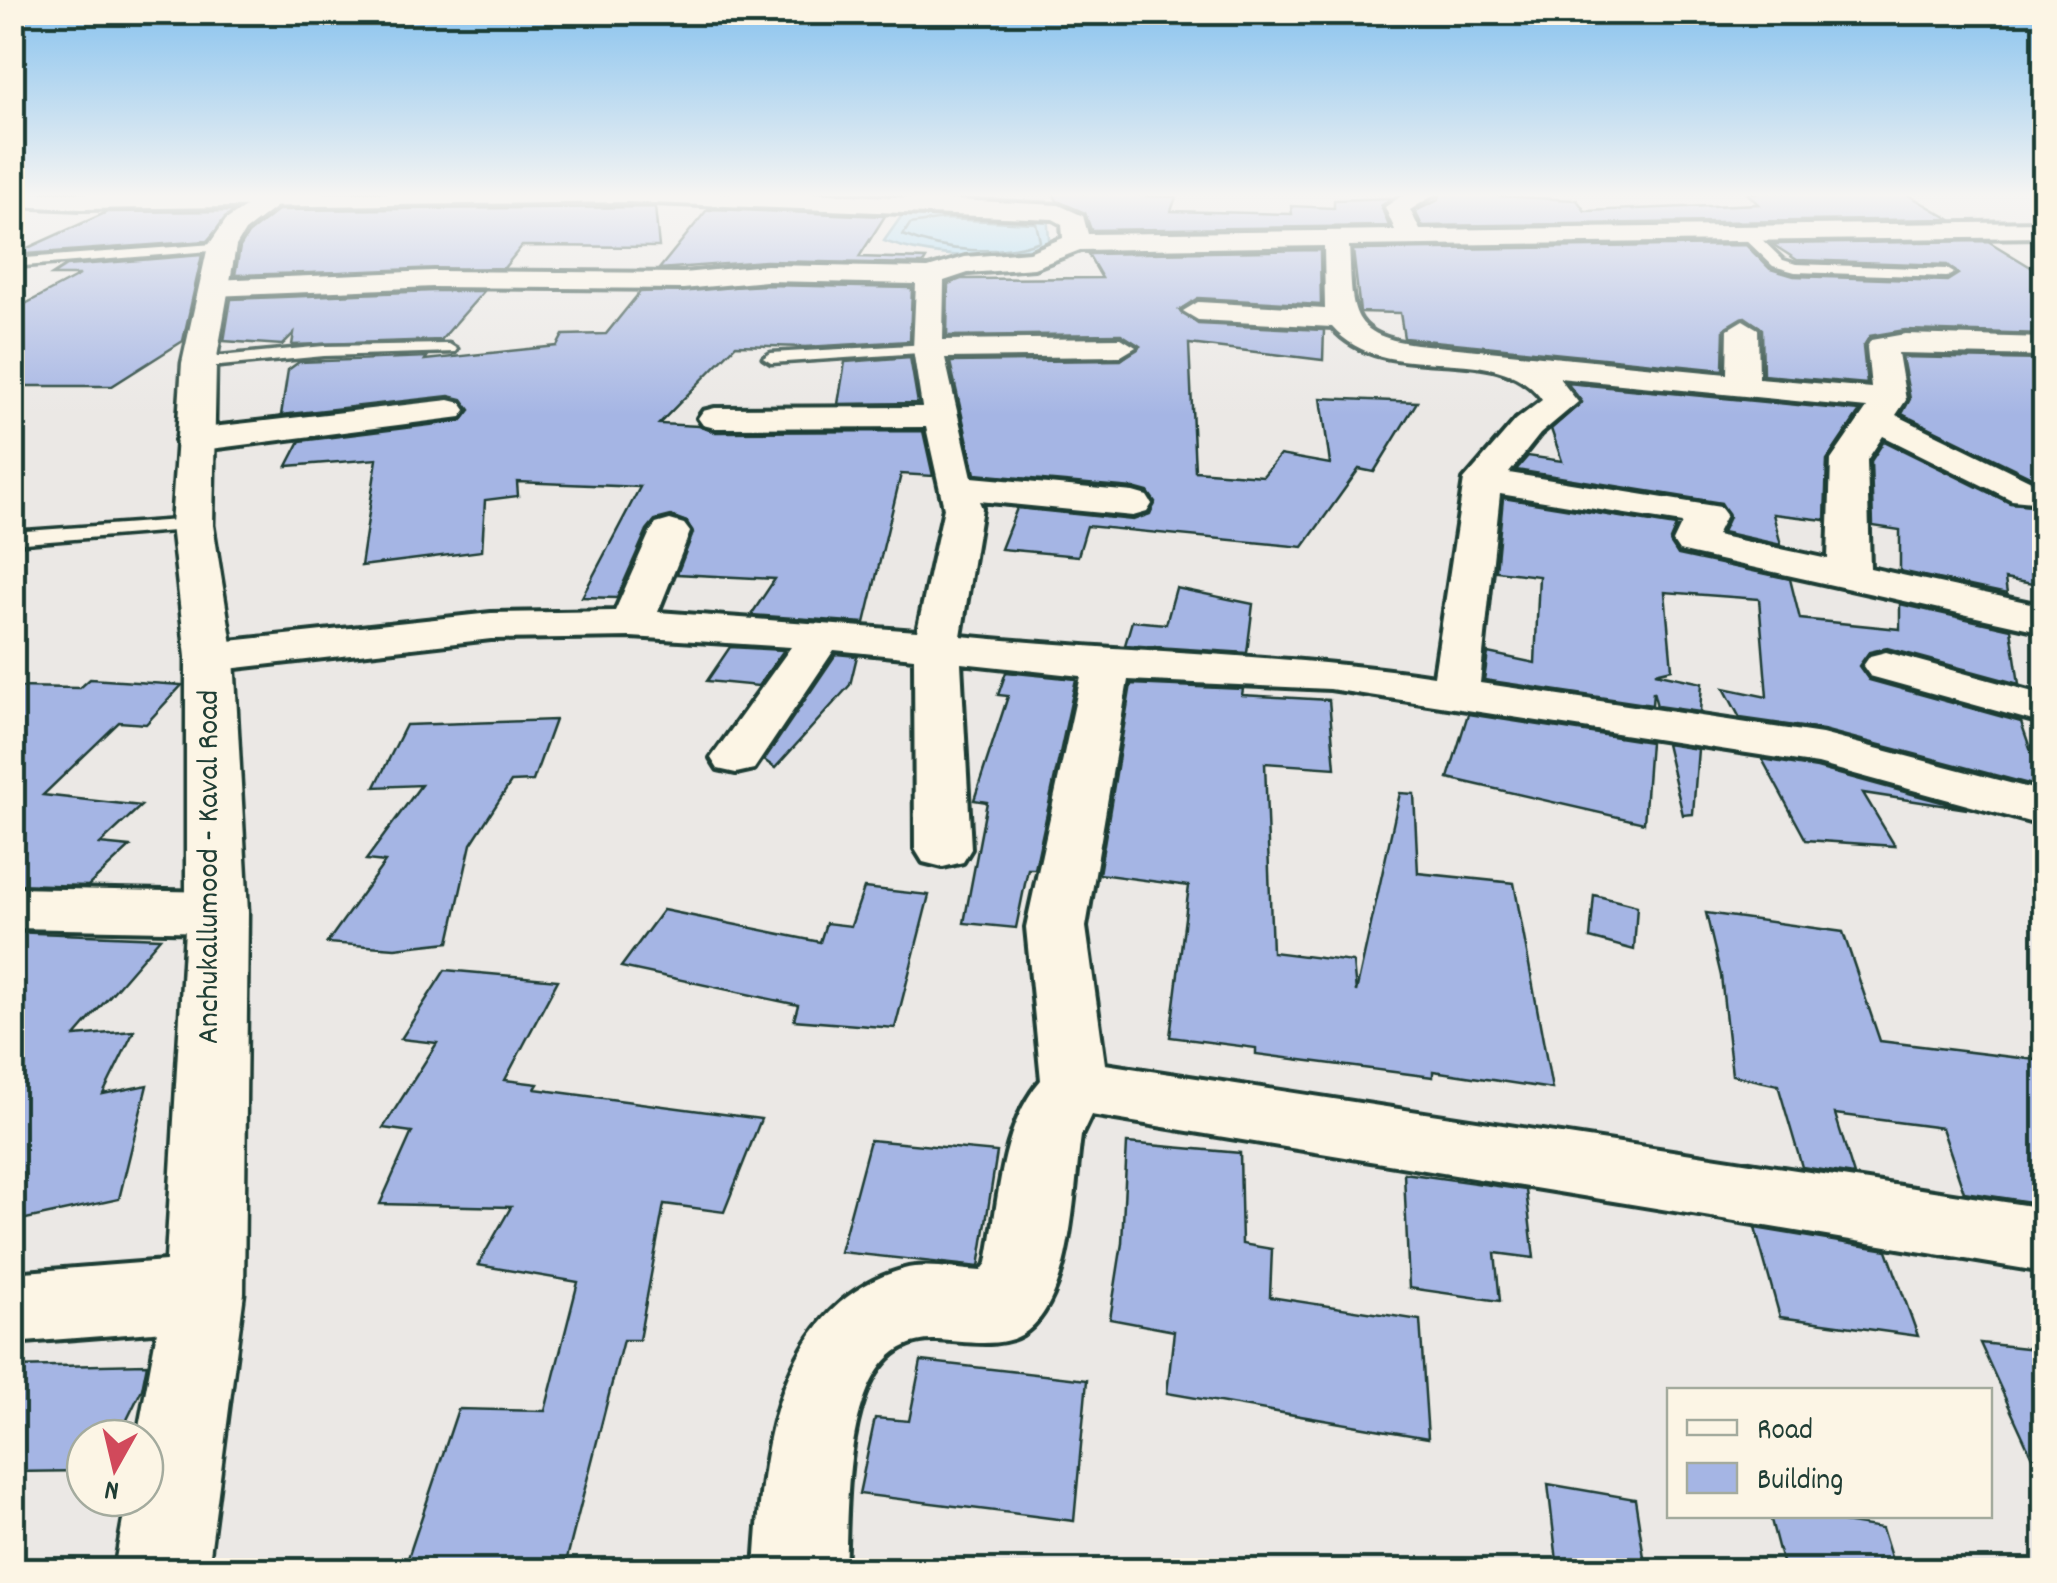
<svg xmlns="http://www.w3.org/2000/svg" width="2057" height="1583" font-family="Dekko,sans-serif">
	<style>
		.water { fill: #97d6f8; stroke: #6799aa; stroke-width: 2.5 }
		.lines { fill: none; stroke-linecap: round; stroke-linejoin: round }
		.shore { stroke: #4f7a82; stroke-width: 2.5 }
		.building { fill: #a5b5e4; stroke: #1f3d34; stroke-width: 2.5 }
		.service-casing { stroke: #1f3d34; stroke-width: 7 }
		.minor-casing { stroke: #1f3d34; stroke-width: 8 }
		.tertiary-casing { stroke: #1f3d34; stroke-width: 7 }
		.service { fill: #fcf5e5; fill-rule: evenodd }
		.minor { fill: #fcf5e5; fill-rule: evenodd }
		.tertiary { fill: #fcf5e5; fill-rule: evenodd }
		.labels { text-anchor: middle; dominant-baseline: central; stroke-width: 9; stroke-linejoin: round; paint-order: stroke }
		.street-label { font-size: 32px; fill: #1f3d34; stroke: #fcf5e5 }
	</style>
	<rect width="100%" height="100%" fill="#ebe8e5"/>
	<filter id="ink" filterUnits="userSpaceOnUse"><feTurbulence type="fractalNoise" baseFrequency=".01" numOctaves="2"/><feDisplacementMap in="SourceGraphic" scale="20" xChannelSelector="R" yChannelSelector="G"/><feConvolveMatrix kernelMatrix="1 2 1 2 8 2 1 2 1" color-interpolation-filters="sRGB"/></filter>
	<g filter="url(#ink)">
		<path class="water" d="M943,209L1047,213L1050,252C992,257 939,261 884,241L903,214Z"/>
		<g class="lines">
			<path class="shore" d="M944,219L1036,223L1040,241C1000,256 942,252 903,235L910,224Z"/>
		</g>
		<g class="building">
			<polygon points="1053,193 1176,197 1171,211 1292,214 1291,206 1334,208 1334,200 1392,198 1381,206 1389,226 1091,230 1085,213 1057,201"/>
			<polygon points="1441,193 1577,200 1585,211 1758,204 1747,193 1905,193 1950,219 1422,226 1415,211 1438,200"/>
			<polygon points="655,207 659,247 522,246 504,268 235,275 240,247 248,234 278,210"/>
			<polygon points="714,209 885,216 859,257 926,259 923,264 766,261 659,269 706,211"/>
			<polygon points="233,211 207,241 12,255 107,212"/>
			<polygon points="1988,241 2044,275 2044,334 1905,330 1870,336 1863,347 1867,384 1763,375 1762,329 1745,317 1724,329 1723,370 1404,338 1400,313 1360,312 1353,250 1746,245 1770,269 1794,276 1947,281 1958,274 1947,265 1797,260 1772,244"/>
			<polygon points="1320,250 1321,305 1198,298 1179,310 1198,324 1324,330 1323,360 1189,344 1195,471 1263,476 1280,455 1330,464 1321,398 1417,402 1374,472 1359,469 1303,547 1087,526 1078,556 1001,549 1017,508 1133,520 1150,514 1155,502 1148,492 1133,488 975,474 950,362 1121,360 1140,346 1121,334 947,336 948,284 961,279 1102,278 1088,254"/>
			<polygon points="202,255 183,341 112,386 12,386 12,311 80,275 52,275 66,266"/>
			<polygon points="766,285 912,288 910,341 806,347 736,345 659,424 699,426 715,432 923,431 933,476 901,474 865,623 751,615 775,579 677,574 693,533 687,522 671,516 655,520 647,530 617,598 582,597 640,487 517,482 518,496 485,500 482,551 361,566 377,459 287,466 300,441 461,421 470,410 462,399 449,396 281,415 288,370 299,362 427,357 425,360 557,346 563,335 606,334 640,292"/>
			<polygon points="434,291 484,291 441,340 292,345 294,333 282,345 224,341 231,299"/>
			<polygon points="910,357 918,403 838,404 845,362"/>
			<polygon points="1902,357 2044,360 2044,477 2032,477 1902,414 1910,399"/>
			<polygon points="1567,383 1860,411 1827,460 1825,520 1773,514 1781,545 1722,532 1729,517 1721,503 1516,470 1528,456 1562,461 1551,429 1582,402"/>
			<polygon points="1884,441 2010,503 2044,506 2044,586 2005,579 2007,594 1900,571 1900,530 1873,526 1871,461"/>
			<polygon points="1503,498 1676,526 1670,540 1678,555 1790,579 1800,619 1900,629 1900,604 2011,629 2019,684 1887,648 1869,652 1859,666 1869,680 2021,722 2044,788 1823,730 1740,718 1724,688 1767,697 1759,599 1665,592 1672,669 1655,673 1702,683 1700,712 1657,706 1653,691 1652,705 1484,680 1488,653 1535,663 1539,576 1496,571"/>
			<polygon points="1176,588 1253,604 1247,653 1125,645 1132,621 1166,624"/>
			<polygon points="730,647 784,650 758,686 707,681"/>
			<polygon points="836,654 857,656 850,685 775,768 764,760"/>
			<polygon points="1006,672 1076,679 1035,869 1028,869 1016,928 964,923 987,802 974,800 1008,696 998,695"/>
			<polygon points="90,679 182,685 146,724 119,722 43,795 141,806 100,844 130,847 88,886 12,884 12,687 80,688"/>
			<polygon points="1131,684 1243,689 1242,695 1329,700 1335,768 1265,763 1272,952 1353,962 1356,992 1400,793 1414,794 1418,873 1514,883 1552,1089 1433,1071 1433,1077 1256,1054 1256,1048 1170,1037 1189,886 1099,874"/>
			<polygon points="1468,714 1650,742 1644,823 1448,778"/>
			<polygon points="555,720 533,781 511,782 471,844 449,942 395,948 327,943 385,862 366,860 421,785 375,787 406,725"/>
			<polygon points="1666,744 1698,749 1693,814 1683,815"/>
			<polygon points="1762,759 1817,768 1967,809 1863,793 1895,846 1806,840"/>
			<polygon points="864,888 929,895 895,1028 794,1020 798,1005 621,967 663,910 820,942 826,923 851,926"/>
			<polygon points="1594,895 1637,906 1634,950 1590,938"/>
			<polygon points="1706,913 1843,932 1880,1041 2044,1061 2044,1204 1964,1192 1942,1128 1835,1114 1854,1175 1802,1167 1778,1085 1732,1075 1721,976"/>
			<polygon points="12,932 160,938 75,1036 134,1031 103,1094 147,1085 119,1199 12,1222"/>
			<polygon points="445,970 558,980 505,1080 538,1084 535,1089 761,1119 724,1212 664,1204 639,1340 623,1340 564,1570 404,1570 458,1409 545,1411 578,1282 478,1265 511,1207 380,1204 412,1132 383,1128 437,1043 401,1039"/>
			<polygon points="870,1140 997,1152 979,1267 840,1252"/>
			<polygon points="1127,1143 1240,1153 1242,1244 1272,1249 1270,1297 1420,1320 1428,1438 1167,1393 1174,1331 1110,1319 1122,1243"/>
			<polygon points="1404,1173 1526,1190 1534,1258 1495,1253 1500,1301 1409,1288"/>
			<polygon points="1755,1228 1887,1250 1918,1336 1780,1317"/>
			<polygon points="1980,1343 2044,1350 2044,1483"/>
			<polygon points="921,1361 1087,1380 1074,1521 859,1494 875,1418 909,1421"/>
			<polygon points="147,1364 142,1389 118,1438 85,1438 85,1471 12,1472 12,1367"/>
			<polygon points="1548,1484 1635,1499 1646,1570 1558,1570"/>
			<polygon points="1770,1516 1804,1516 1882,1528 1895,1570 1784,1570"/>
		</g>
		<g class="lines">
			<g class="service-casing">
				<g id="service">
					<polygon points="1739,227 1749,227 1783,260 1796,264 1947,269 1954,273 1947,277 1795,272 1773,266 1739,233"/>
					<polygon points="227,243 222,250 12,267 12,259"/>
					<polygon points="449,344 457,349 455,352 324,356 199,368 191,363 199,358 324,346"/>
					<polygon points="928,344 936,349 934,352 771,363 763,358 771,353"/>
					<polygon points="192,519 199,521 199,529 12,544 12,532"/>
				</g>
			</g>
			<g class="minor-casing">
				<g id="minor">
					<path d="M12,193H809L1059,205L1083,216L1088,234L1395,230L1385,207L1406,193H1437L1410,210L1420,230L2044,222V237L1349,246C1353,307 1345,335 1416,344L1727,374L1728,329L1743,320L1758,329L1759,378L1871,388L1867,347L1871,340L1905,334L2044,338V356L1898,353L1906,400L1896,415L2031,481H2044V503L2012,500L1883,436L1867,460L1870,568L2044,606V632L1679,551L1673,542L1682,523L1500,494L1480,683L1822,734L2044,792V826L1818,764L1330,689L1128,680L1086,927L1105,1064L2044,1208V1272L1091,1115L1081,1136C1073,1191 1073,1295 1027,1331C1004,1350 964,1341 937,1340C839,1335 849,1507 845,1570H755C762,1458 773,1306 904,1269C926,1263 957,1270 981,1271L987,1263C999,1203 1000,1127 1041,1080L1026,927L1081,676L961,663L971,849L963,862L943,867L923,862L915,849L914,658L834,650L754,769L736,773L718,769L711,758L791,647L631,637L491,639L210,671L194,667L187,657L194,647L210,643L491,613L615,611L650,532L656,524L670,520L684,524L690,532L658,612L917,631L944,508L926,427L715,428L703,425L698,418L703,411L715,408L922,407L913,349L916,284L766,281L683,289L434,287L213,296L199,288L213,280L434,271L683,273L766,265L928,268L965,257L1029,252L1063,238L1062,224L1053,219L628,202L81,209L12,206ZM1324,246L1325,309L1198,302L1183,311L1198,320L1332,327C1388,391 1496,335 1542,400L1516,420L1464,480L1434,676C1277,653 1119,652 961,636L982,508L979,501L1133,516L1147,512L1152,504L1147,496L1133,492L972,477L945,358L1121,356L1136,347L1121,338L943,340L944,281L968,273L1034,268L1080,250ZM1559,378L1867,408L1831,460L1828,559L1716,535L1726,515L1720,507L1509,473L1540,434L1578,402Z"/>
					<polygon points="449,400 461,403 466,410 461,417 194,451 181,448 176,440 181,432 194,429"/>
					<polygon points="1886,652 2044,695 2044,724 1870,676 1863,666 1870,656"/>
					<polygon points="12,888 217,892 238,898 246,912 238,926 217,932 12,928"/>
					<polygon points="204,1258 231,1268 242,1293 231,1318 204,1328 12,1343 12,1273"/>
				</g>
			</g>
			<g class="tertiary-casing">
				<polygon id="tertiary" points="266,193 294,193 245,231 236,246 216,363 213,525 234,657 248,912 244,1293 208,1570 114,1570 127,1498 145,1498 145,1438 137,1438 164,1293 186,912 186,657 171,525 182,363 208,246 226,220"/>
			</g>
			<use href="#service" class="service"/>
			<use href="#minor" class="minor"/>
			<use href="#tertiary" class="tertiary"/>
		</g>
	</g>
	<linearGradient id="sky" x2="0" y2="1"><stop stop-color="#87c2ee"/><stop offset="0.47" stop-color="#f6f5f3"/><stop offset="1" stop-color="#f6f5f3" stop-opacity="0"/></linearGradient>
	<rect width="2057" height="415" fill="url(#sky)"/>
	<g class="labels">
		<g class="street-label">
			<text transform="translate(211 867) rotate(-90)">Anchukallumood - Kaval Road</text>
		</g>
	</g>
	<rect width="2057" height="1583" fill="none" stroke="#fcf5e5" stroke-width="50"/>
	<rect x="25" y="25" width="2007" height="1533" fill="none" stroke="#1f3d34" stroke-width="4" filter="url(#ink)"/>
	<rect x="1667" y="1388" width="325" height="130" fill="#fcf5e5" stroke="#a4ab9e" stroke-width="2.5"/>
	<rect x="1687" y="1420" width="50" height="15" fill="#fcf5e5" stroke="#a4ab9e" stroke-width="2.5"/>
	<text x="1757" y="1438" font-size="30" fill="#1f3d34">Road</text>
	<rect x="1687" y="1463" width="50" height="30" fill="#a5b5e4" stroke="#a4ab9e" stroke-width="2.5"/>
	<text x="1757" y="1488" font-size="30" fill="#1f3d34">Building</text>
	<g transform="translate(115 1468) rotate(188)"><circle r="48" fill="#fcf5e5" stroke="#a4ab9e" stroke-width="2.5"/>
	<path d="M0-8L18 38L0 25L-18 38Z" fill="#d1495b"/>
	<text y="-15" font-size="28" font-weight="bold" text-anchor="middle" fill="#1f3d34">N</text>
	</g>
</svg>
